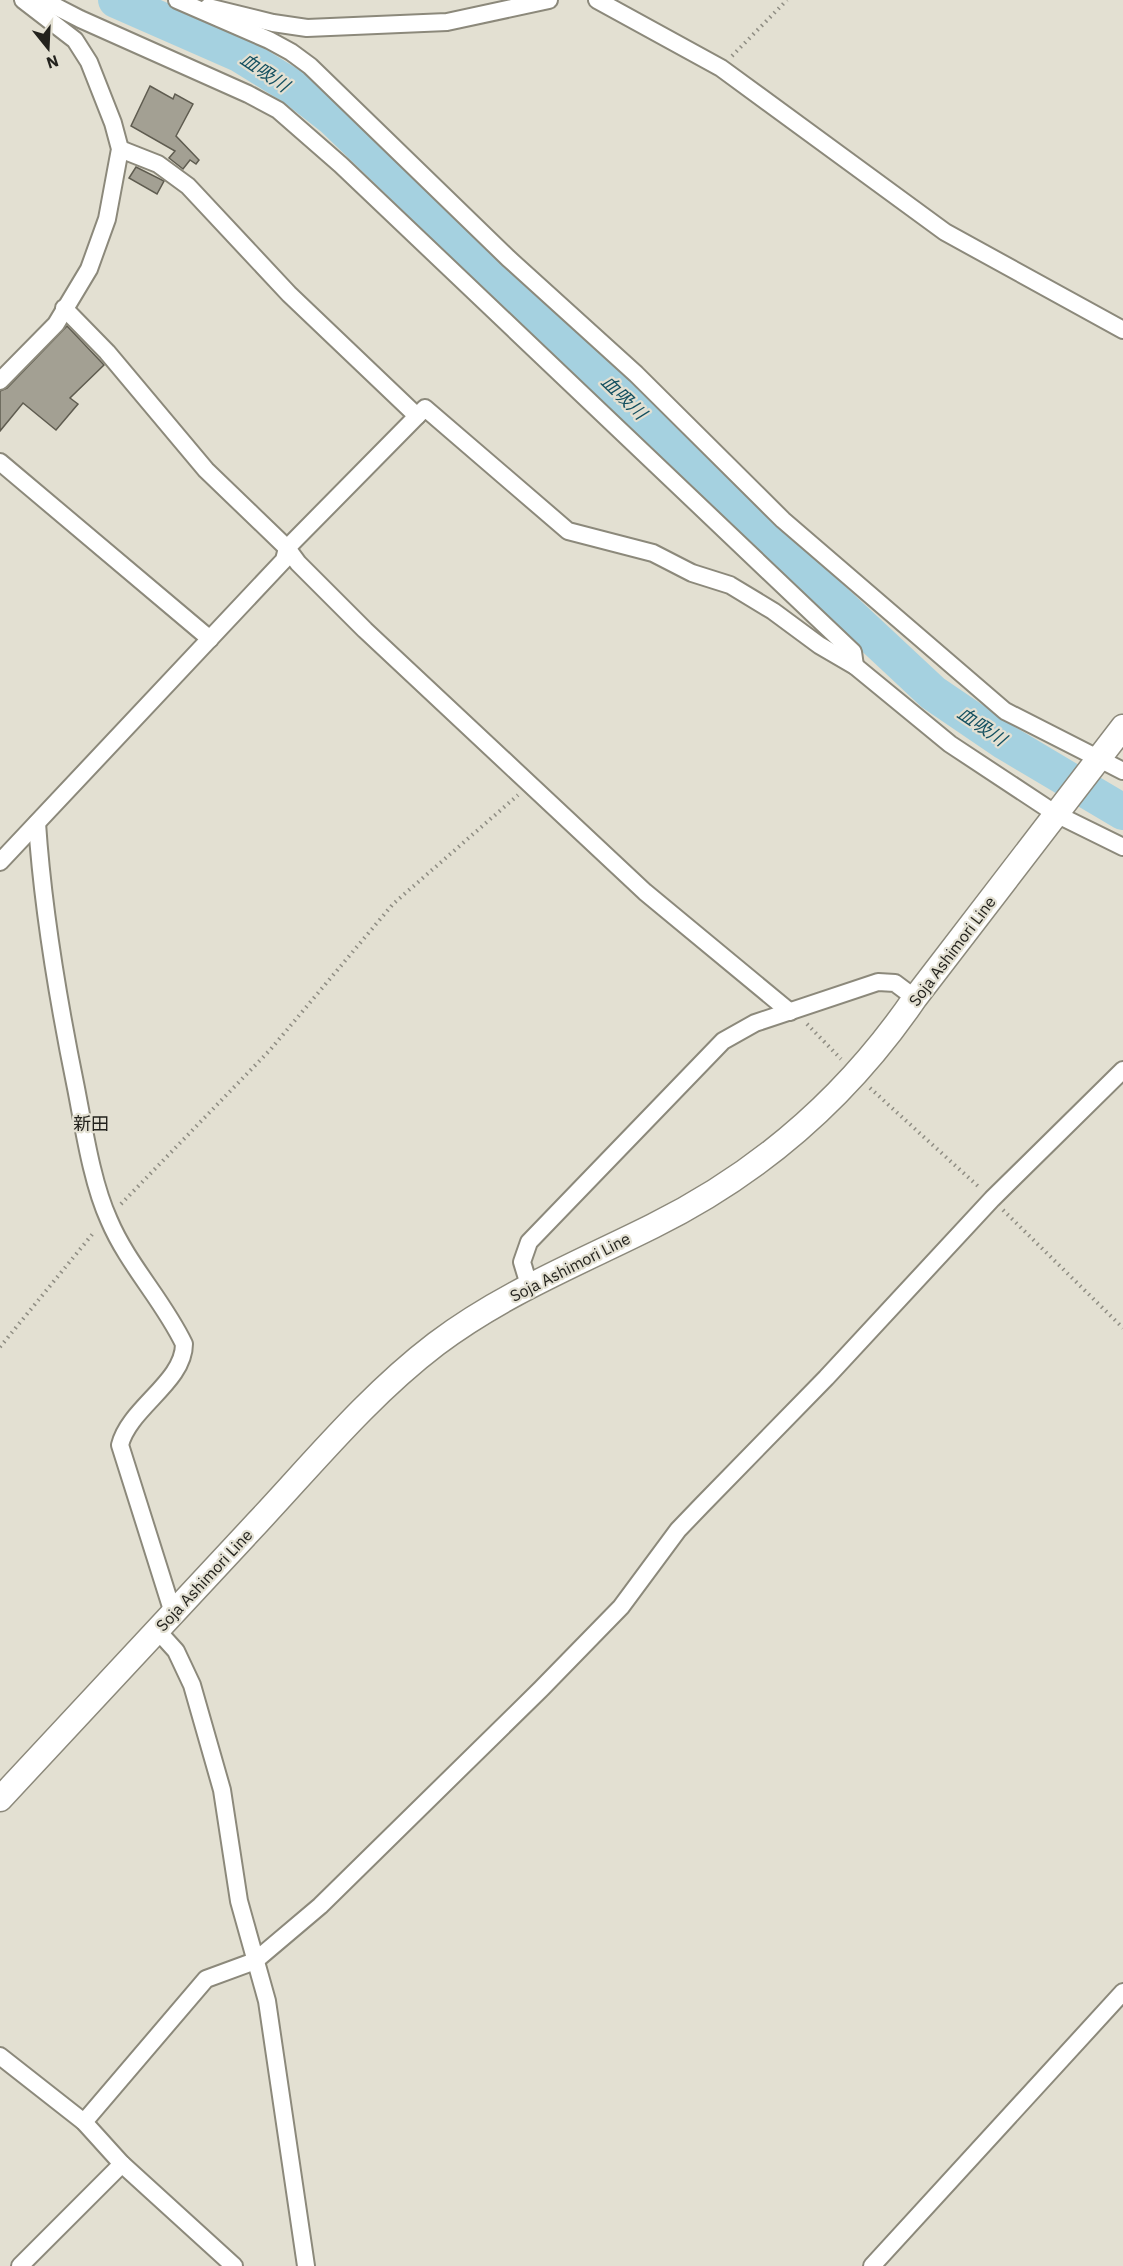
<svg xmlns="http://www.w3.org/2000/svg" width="1123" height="2266" font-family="'IBM Plex Sans','Noto Sans JP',sans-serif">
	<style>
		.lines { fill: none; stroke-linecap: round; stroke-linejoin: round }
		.river { stroke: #a5d1e0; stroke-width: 36 }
		.building { fill: #a3a093; stroke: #5f5c50; stroke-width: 1.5 }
		.minor-casing { stroke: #8c897b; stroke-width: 20 }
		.secondary-casing { stroke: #8c897b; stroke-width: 27 }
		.path { stroke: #8f8d83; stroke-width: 4; stroke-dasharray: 1.5 4.5; stroke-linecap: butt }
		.minor { stroke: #fff; stroke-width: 16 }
		.secondary { stroke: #fff; stroke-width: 24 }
		.labels { text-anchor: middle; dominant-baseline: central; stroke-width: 4.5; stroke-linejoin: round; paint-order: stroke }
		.street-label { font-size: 16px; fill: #23221d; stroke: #e3e0d2 }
		.water-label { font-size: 18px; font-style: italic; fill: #145060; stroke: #e3e0d2 }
		.neighbourhood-label { font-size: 18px; fill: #23221d; stroke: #e3e0d2 }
	</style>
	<rect width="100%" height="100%" fill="#e3e0d2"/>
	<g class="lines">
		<polyline class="river" points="116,0 239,54 296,89 333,118 782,552 933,693 1005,742 1123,812"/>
	</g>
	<g class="building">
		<polygon points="150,86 173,99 175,94 193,104 176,136 199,160 196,164 190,160 183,169 169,158 175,151 131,126"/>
		<polygon points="136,167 164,181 157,194 129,178"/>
		<polygon points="67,326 104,365 70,398 78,404 56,430 23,403 0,431 0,391 7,388"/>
	</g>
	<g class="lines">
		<g class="minor-casing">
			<g id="minor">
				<polyline points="43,0 80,19 248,94 278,110 341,165 853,652 855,666"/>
				<polyline points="177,0 269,40 291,52 310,66 508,258 636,374 783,520 1005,711 1123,771"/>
				<polyline points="597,0 721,68 945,232 1123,330"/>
				<polyline points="208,7 273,23 307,28 447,22 549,0"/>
				<polyline points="120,149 158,164 188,186 289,294 417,416"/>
				<polyline points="64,308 107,352 206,470 287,548 298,563 365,630 645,892 790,1012"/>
				<polyline points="0,381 56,324 89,269 107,219 120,149 113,123 89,62 75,40 23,0"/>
				<polyline points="0,462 210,639"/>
				<path d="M37,823C43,913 58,1000 76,1088C84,1129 92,1183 109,1220C128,1265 163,1300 184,1344C184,1382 129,1408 120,1445L173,1613"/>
				<polyline points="0,862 284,560 287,548 425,408 568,531 653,553 692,573 730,585 773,611 819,645 855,666 950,744 1056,814 1123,847"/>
				<polyline points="529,1285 522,1262 529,1242 723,1041 755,1023 878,982 895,983 915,998"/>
				<polyline points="157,1630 176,1651 192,1685 222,1790 239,1901 267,2001 306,2266"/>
				<polyline points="0,2056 84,2122 122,2164 234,2266"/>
				<polyline points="84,2122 206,1979 255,1961 320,1906 541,1689 621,1607 678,1530 702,1505 826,1378 992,1199 1123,1070"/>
				<polyline points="20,2266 122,2164"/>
				<polyline points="872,2266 1123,1992"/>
			</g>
		</g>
		<g class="secondary-casing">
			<path id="secondary" d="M0,1799C86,1707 172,1615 257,1523C314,1462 369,1395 436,1344C502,1294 579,1263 653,1226C760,1173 848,1096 915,998L1123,727"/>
		</g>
		<g class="path">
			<polyline points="732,56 787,0"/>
			<polyline points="807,1024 841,1059"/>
			<polyline points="870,1088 980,1188"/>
			<polyline points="121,1204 270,1050 393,904 518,795"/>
			<polyline points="1003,1210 1123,1328"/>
			<polyline points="0,1347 95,1231"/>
		</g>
		<use href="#minor" class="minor"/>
		<use href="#secondary" class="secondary"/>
	</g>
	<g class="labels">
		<g class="street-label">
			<text transform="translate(952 951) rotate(-53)">Soja Ashimori Line</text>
			<text transform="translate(570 1267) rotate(-27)">Soja Ashimori Line</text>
			<text transform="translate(204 1580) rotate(-47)">Soja Ashimori Line</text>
		</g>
		<g class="water-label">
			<text transform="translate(265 72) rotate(34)">血吸川</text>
			<text transform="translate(624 397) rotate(44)">血吸川</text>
			<text transform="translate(982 726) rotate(34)">血吸川</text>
		</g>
		<g class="neighbourhood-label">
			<text x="91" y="1123">新田</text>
		</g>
	</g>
	<g transform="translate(48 48) rotate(162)" stroke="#e3e0d2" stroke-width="4.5" paint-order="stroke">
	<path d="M0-4.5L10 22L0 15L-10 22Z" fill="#23221d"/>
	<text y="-9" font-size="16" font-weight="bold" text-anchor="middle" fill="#23221d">N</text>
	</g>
</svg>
